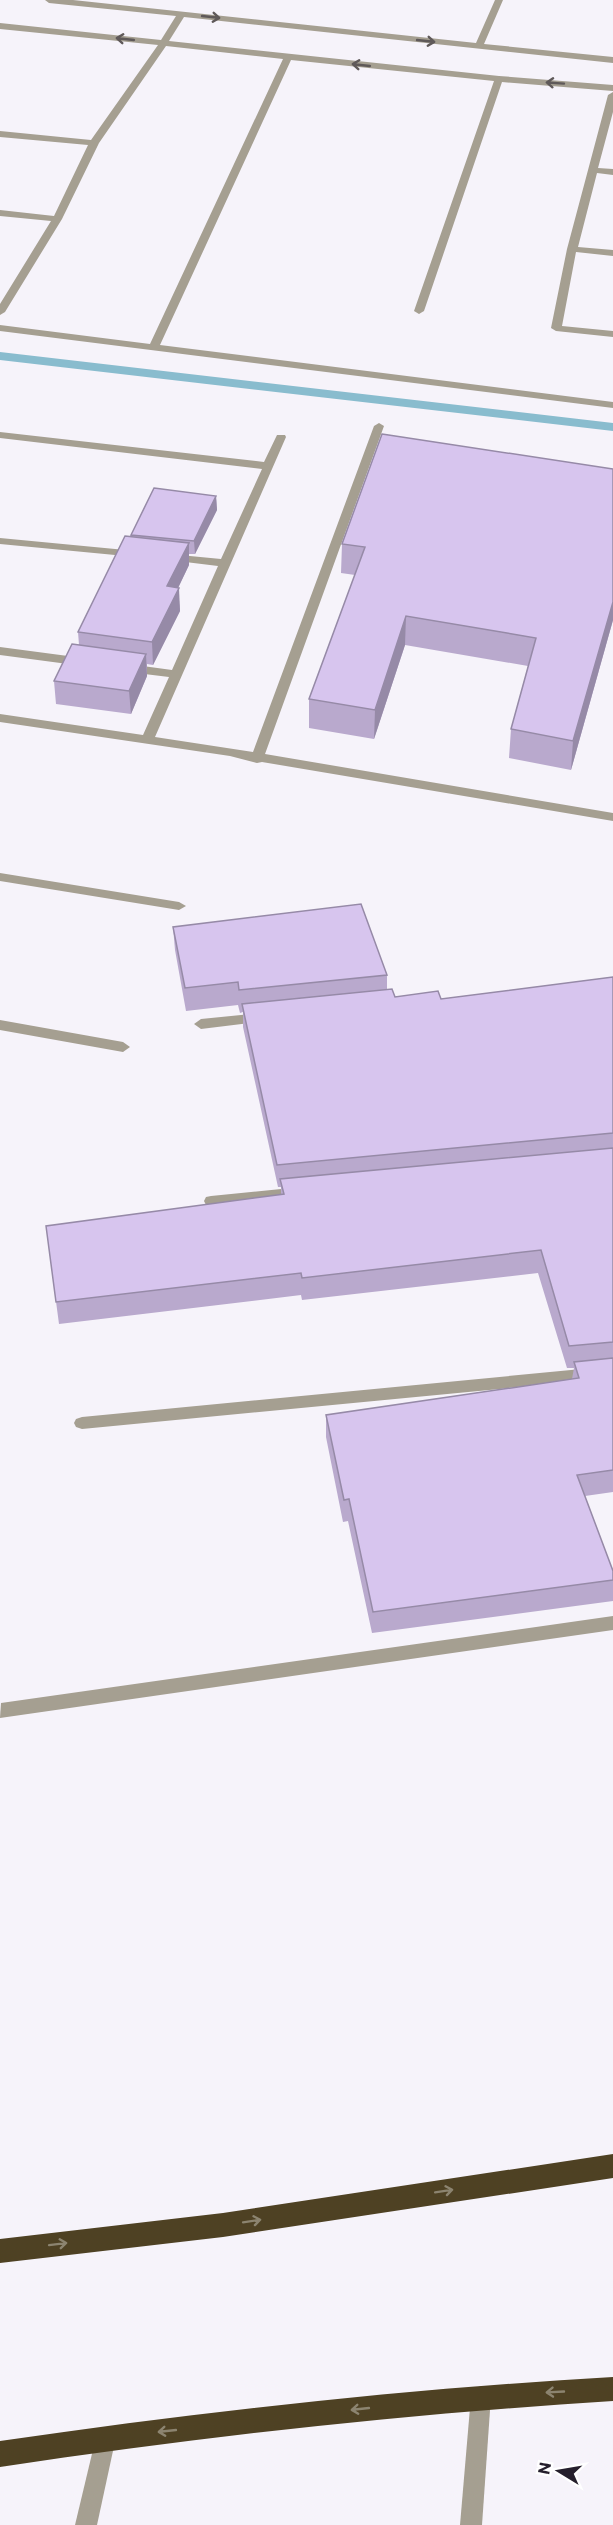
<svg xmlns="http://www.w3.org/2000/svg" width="613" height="2525" font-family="Commissioner,sans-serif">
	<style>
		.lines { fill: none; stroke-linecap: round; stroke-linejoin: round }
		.stream { fill: #89bcce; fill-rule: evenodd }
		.street { fill: #a59f91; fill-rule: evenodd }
		.highway { fill: #4e4123; fill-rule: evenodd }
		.wall { fill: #b9a9cd }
		.shaded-wall { fill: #968aa7 }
		.building { fill: #d7c5ee; stroke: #968aa7; stroke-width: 1.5 }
		.oneway { stroke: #5f5959 }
		.oneway2 { stroke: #8c8470 }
	</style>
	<rect width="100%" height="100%" fill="#f6f3fa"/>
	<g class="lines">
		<polygon class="stream" points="0,352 613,423 613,431 0,360"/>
		<g class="street">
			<polygon points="45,0 73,0 476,43 495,0 503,0 484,44 613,57 613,63 184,17 169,41 499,76 613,85 613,91 502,82 424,311 419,314 414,311 494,81 291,60 160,345 613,402 613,408 0,331 0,325 150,344 283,59 166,46 99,143 62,219 5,312 0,315 0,304 51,221 0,216 0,210 54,216 88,145 0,137 0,131 91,140 158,45 0,29 0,23 161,40 176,16 49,3"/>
			<polygon points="613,92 613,112 598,168 613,169 613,175 597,173 578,247 613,250 613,256 576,252 562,326 613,331 613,337 556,331 551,328 567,249 608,95"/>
			<polygon points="379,423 384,426 265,754 613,813 613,821 262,762 257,763 230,756 0,722 0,714 143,735 169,677 128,672 122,668 128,664 172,670 218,566 169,560 163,557 169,554 221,559 262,469 0,438 0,432 264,462 277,435 285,435 286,437 155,737 253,752 374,426"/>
			<polygon points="0,538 136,551 142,554 136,557 0,544"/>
			<polygon points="0,647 83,658 89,662 83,666 0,655"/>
			<polygon points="0,873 179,902 186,906 179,910 0,881"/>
			<polygon points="261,1013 268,1018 266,1021 201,1029 194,1024 201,1019"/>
			<polygon points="0,1020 123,1042 130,1047 123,1052 0,1030"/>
			<polygon points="301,1187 308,1192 301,1197 211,1206 206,1205 204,1201 206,1197 211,1196"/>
			<polygon points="613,1366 613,1378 82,1429 76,1427 74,1423 76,1419 82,1417"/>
			<polygon points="613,1616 613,1630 0,1718 1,1703"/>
			<polygon points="481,2386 488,2389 491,2396 482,2525 460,2525 471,2396 474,2389"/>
			<polygon points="106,2427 113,2430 116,2437 97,2525 75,2525 96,2437 99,2430"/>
		</g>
		<g class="highway">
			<polygon points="613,2154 613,2178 223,2237 0,2263 0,2239 223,2213"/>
			<path d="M613,2377V2401C407,2414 204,2436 0,2467V2441C204,2411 408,2389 613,2377Z"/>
		</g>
	</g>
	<g class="wall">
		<polygon points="613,469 613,620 571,770 509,758 511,729 528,666 405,645 374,739 309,728 309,699 355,575 341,573 342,544"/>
		<polygon points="216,496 217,510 195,554 189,554 189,565 178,588 180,611 153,665 147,664 147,676 131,714 56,704 54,681 79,645 78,632 131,537 131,535"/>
		<polygon points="173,927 387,975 387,989 395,997 441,999 613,977 613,1492 585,1496 613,1571 613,1601 372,1633 348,1521 343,1522 326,1437 326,1415 572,1379 574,1368 567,1368 538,1273 302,1300 301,1295 59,1324 49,1249 281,1194 281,1187 278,1187 243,1027 243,1012 240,1013 238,1005 186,1011 175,950"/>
	</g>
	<g class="shaded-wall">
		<polygon points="216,496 217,510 195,554 194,541"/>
		<polygon points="189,543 189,565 168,609 167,586"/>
		<polygon points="179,588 180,611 153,665 152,642"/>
		<polygon points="613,602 613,620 571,770 573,741"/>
		<polygon points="406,616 405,645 374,739 375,710"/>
		<polygon points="146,654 147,676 131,714 129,691"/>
	</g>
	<g class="building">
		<polygon points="382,434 613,469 613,602 573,741 511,729 536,638 406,616 375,710 309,699 365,547 342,544"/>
		<polygon points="154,488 216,496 194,541 131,535"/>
		<polygon points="125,536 189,543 167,586 179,588 152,642 78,632"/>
		<polygon points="72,644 146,654 129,691 54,681"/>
		<polygon points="361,904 387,975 239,990 238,982 185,988 173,927"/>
		<polygon points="613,977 613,1133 277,1165 242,1004 392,989 395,997 438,991 441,999"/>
		<polygon points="613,1148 613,1342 569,1346 541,1250 302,1278 301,1273 56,1302 46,1226 284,1194 280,1179"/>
		<polygon points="613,1358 613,1470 577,1475 613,1571 613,1580 373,1612 349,1499 344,1500 326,1415 579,1378 574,1362"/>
	</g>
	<defs><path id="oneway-shaft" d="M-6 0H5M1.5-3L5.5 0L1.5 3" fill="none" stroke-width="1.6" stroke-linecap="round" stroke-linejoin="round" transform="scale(1.5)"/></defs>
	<g class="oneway">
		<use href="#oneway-shaft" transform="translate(211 17) rotate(6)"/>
		<use href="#oneway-shaft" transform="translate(125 39) rotate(-174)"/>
		<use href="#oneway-shaft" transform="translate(426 41) rotate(6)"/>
		<use href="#oneway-shaft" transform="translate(361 65) rotate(-174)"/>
		<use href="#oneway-shaft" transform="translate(555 83) rotate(-176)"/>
	</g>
	<g class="oneway2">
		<use href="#oneway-shaft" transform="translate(444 2191) rotate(-9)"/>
		<use href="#oneway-shaft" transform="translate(252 2221) rotate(-9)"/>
		<use href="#oneway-shaft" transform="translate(58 2244) rotate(-7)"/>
		<use href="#oneway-shaft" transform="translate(555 2392) rotate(177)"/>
		<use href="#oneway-shaft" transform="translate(360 2409) rotate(174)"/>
		<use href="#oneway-shaft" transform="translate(167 2431) rotate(174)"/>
	</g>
	<g transform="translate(559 2471) rotate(281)" stroke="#ffffff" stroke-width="4.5" paint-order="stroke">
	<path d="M0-4.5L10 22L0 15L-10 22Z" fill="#251f2c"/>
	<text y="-9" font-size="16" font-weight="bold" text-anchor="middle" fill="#251f2c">N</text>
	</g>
</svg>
